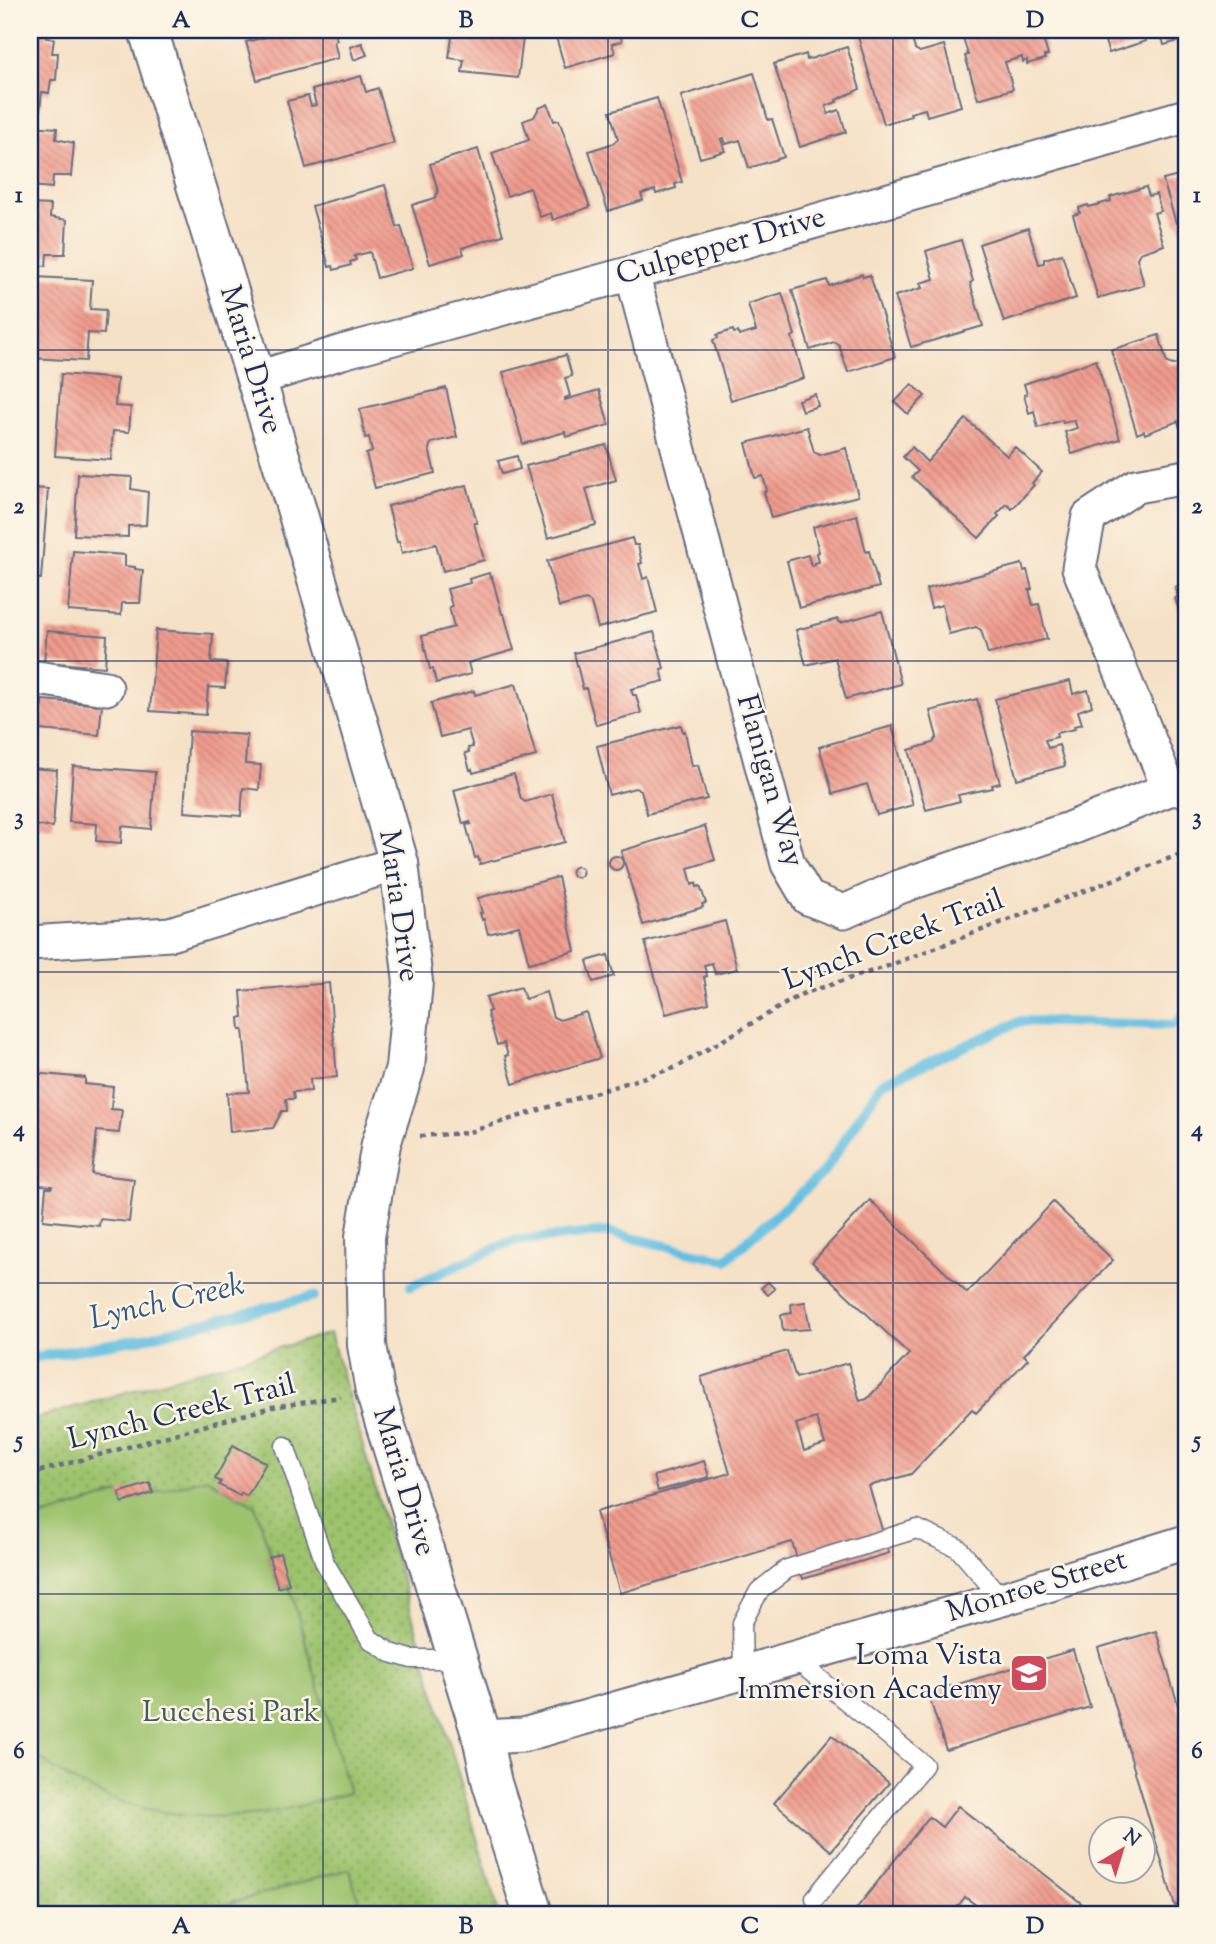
<svg xmlns="http://www.w3.org/2000/svg" width="1216" height="1944" font-family="'Sorts Mill Goudy',serif">
	<style>
		.park { fill: url(#park-dots); stroke: #5c7966; stroke-width: 2 }
		.garden { fill: #9dc36d; stroke: #5c7966; stroke-width: 2 }
		.lines { fill: none; stroke-linecap: round; stroke-linejoin: round }
		.stream { stroke: #64bfe2; stroke-width: 10 }
		.building { fill: url(#building-back-hatch); fill-rule: evenodd }
		.lane-casing { stroke: #676d82; stroke-width: 21 }
		.street-casing { stroke: #676d82; stroke-width: 37 }
		.secondary-casing { stroke: #676d82; stroke-width: 42 }
		.path { stroke: #676d82; stroke-width: 4.5; stroke-dasharray: 5 5; stroke-linecap: butt }
		.lane { stroke: #fff; stroke-width: 18 }
		.street { stroke: #fff; stroke-width: 33 }
		.secondary { stroke: #fff; stroke-width: 38 }
		.grid { fill: none; stroke: #1b2f5e; stroke-width: 2; stroke-opacity: 0.55 }
		.labels { text-anchor: middle; dominant-baseline: central; stroke-width: 5; stroke-linejoin: round; paint-order: stroke }
		.street-label { font-size: 30px; fill: #1b2f5e; stroke: #fcf5e5 }
		.poi-label { font-size: 30px; fill: #1b2f5e; stroke: #fcf5e5; text-anchor: end }
		.park-label { font-size: 30px; fill: #425b62; stroke: #fcf5e5 }
		.water-label { font-size: 32px; font-style: italic; fill: #315a86; stroke: #fcf5e5 }
		.neatline { fill: none; stroke: #1b2f5e; stroke-width: 2.5 }
		.grid-label { font-size: 23px; text-anchor: middle; font-weight: bold; fill: #1b2f5e }
	</style>
	<defs>
		<pattern id="park-dots" width="8" height="8" patternUnits="userSpaceOnUse" patternTransform="scale(1.75)"><rect width="8" height="8" fill="#9dc36d"/><path d="M2 2h.1M6 6h.1" fill="none" stroke="#7f9f5d" stroke-width="1.8" stroke-linecap="round"/></pattern>
		<pattern id="building-back-hatch" width="6" height="6" patternUnits="userSpaceOnUse" patternTransform="scale(1.75)"><rect width="6" height="6" fill="#f09b8d"/><path d="M-1 5l2 2M0 0l6 6M5-1l2 2" fill="none" stroke="#c27f76"/></pattern>
	</defs>
	<rect width="100%" height="100%" fill="#fcf5e5"/>
	<filter id="ink" filterUnits="userSpaceOnUse"><feTurbulence type="fractalNoise" baseFrequency=".0143" numOctaves="2"/><feDisplacementMap in="SourceGraphic" scale="14" xChannelSelector="R" yChannelSelector="G"/><feConvolveMatrix kernelMatrix="1 2 1 2 8 2 1 2 1" color-interpolation-filters="sRGB"/></filter>
	<filter id="wash" filterUnits="userSpaceOnUse"><feTurbulence type="fractalNoise" baseFrequency=".00686" numOctaves="4" result="noise"/><feDisplacementMap in="SourceGraphic" scale="28" xChannelSelector="R" yChannelSelector="G"/><feGaussianBlur stdDeviation="1.57" result="paint"/><feColorMatrix in="noise" values="0 0 0 0 0 0 0 0 0 0 0 0 0 0 0 0 0 1.4 0 .05"/><feComposite in="paint" operator="in"/></filter>
	<g filter="url(#wash)">
		<rect width="100%" height="100%" fill="#f5e1c6"/>
		<polygon class="park" points="330,1333 499,1914 30,1914 30,1420"/>
		<g class="garden">
			<path d="M206,1478L255,1505L271,1556L269,1557L278,1587L289,1585L349,1793C320,1800 290,1810 261,1814C192,1823 118,1810 60,1773C49,1766 40,1758 30,1750V1521L119,1493L123,1502Z"/>
			<polygon points="349,1869 363,1914 193,1914"/>
		</g>
		<g class="lines">
			<g class="stream">
				<polyline points="411,1286 512,1241 607,1232 726,1260 824,1172 882,1083 1021,1021 1174,1025 1186,1014"/>
				<polyline points="30,1358 140,1339 314,1296"/>
			</g>
		</g>
		<g id="blocks">
			<g class="building">
				<polygon points="30,30 47,30 46,38 54,39 52,53 58,53 56,80 51,80 49,93 42,92 40,110 30,109"/>
				<polygon points="276,30 334,30 337,40 334,41 338,58 257,80 246,42 277,34"/>
				<polygon points="453,30 524,30 518,78 462,72 464,60 449,58"/>
				<polygon points="554,30 619,30 622,41 612,44 615,53 565,68"/>
				<polygon points="884,30 909,30 915,49 920,52 944,45 961,106 927,116 925,109 910,113 911,116 884,124 858,37"/>
				<polygon points="961,30 1040,30 1048,55 1044,56 1045,59 1027,64 1027,60 1023,62 1022,57 1005,62 1013,89 978,99 965,56 968,55"/>
				<polygon points="1101,30 1142,30 1146,41 1109,53"/>
				<polygon points="1160,30 1186,30 1186,39 1164,45"/>
				<polygon points="362,43 367,55 354,60 350,47"/>
				<polygon points="847,47 860,89 836,100 837,102 826,106 828,114 839,110 846,132 800,147 774,64 806,54 807,60"/>
				<polygon points="754,73 768,120 772,119 784,157 749,168 740,140 726,144 724,138 721,139 725,151 700,158 681,96"/>
				<polygon points="361,76 366,92 378,88 394,143 306,168 287,101 308,96 311,106 316,105 312,90"/>
				<polygon points="657,98 682,182 675,184 676,188 656,194 655,190 641,194 643,200 608,211 589,151 614,143 618,139 610,112"/>
				<polygon points="548,104 554,121 559,120 590,207 553,220 551,213 540,217 530,188 507,196 492,153 529,140 523,121 534,117 539,108"/>
				<polygon points="30,126 57,128 56,139 74,143 71,176 53,176 52,188 30,186"/>
				<polygon points="478,149 503,235 462,248 464,254 430,264 412,205 435,198 438,191 430,164"/>
				<polygon points="1186,174 1186,245 1179,223 1176,223 1163,180"/>
				<polygon points="385,185 397,227 401,226 413,268 377,278 370,252 354,256 356,260 350,262 351,265 334,270 333,266 329,267 312,206"/>
				<polygon points="1146,187 1149,196 1156,194 1161,211 1154,213 1164,245 1140,253 1137,258 1144,285 1098,298 1073,215 1080,213 1079,208 1088,205 1089,207 1111,201 1110,197"/>
				<polygon points="30,204 51,205 50,217 67,220 65,254 47,254 46,266 30,265"/>
				<polygon points="1028,228 1039,264 1044,263 1044,259 1062,254 1076,298 1004,322 979,244"/>
				<polygon points="961,240 973,281 970,283 983,326 911,347 895,296 922,288 920,283 934,279 926,251"/>
				<polygon points="862,274 863,277 870,275 895,357 848,372 839,345 834,342 810,350 792,290 827,280 829,286"/>
				<polygon points="36,277 92,280 90,309 106,310 104,334 88,333 86,361 30,358"/>
				<polygon points="782,293 795,335 792,337 804,378 731,400 713,340 718,338 717,335 733,330 734,333 738,332 739,336 756,331 748,304"/>
				<polygon points="1159,335 1167,363 1173,365 1186,361 1186,426 1180,428 1178,421 1145,434 1144,431 1137,434 1111,350"/>
				<polygon points="566,355 572,376 565,378 570,396 565,398 565,400 599,390 609,425 566,437 565,432 523,444 503,372"/>
				<polygon points="1096,360 1120,439 1072,454 1065,432 1077,428 1074,420 1063,423 1062,420 1038,428 1034,411 1029,413 1024,395 1027,394 1024,384"/>
				<polygon points="61,374 117,379 115,406 131,407 129,432 113,431 111,460 55,456"/>
				<polygon points="912,384 925,396 908,414 895,402"/>
				<polygon points="446,388 457,437 431,443 429,449 435,473 375,488 366,454 372,452 369,437 365,438 360,409"/>
				<polygon points="815,394 818,406 802,411 798,400"/>
				<polygon points="966,419 1007,456 1015,447 1042,472 1032,483 1034,485 1012,509 1007,504 997,514 999,516 979,538 912,477 918,471 903,457 912,447 927,462"/>
				<polygon points="807,427 814,452 820,455 846,448 858,496 771,518 764,492 767,491 763,476 755,478 746,443"/>
				<polygon points="606,445 616,480 586,489 596,525 548,538 526,466"/>
				<polygon points="517,456 520,469 502,474 498,461"/>
				<polygon points="78,474 132,477 131,489 148,492 146,525 128,526 128,537 74,535"/>
				<polygon points="467,485 477,523 474,523 484,560 443,571 436,544 402,553 399,541 397,542 388,506"/>
				<polygon points="30,488 48,489 41,579 30,578"/>
				<polygon points="857,515 866,552 869,551 879,587 799,608 787,561 808,555 811,566 815,565 814,563 819,562 817,553 819,552 813,527"/>
				<polygon points="632,538 634,545 638,545 642,563 639,564 643,579 648,577 657,612 598,628 591,603 586,600 559,607 547,561"/>
				<polygon points="73,551 125,555 125,566 135,567 135,569 143,570 140,603 122,603 121,615 68,611"/>
				<polygon points="1022,564 1024,571 1027,570 1032,589 1029,590 1033,605 1039,604 1047,639 988,654 981,630 976,627 949,634 942,605 931,608 926,589"/>
				<polygon points="489,573 490,578 492,577 502,614 504,614 514,650 468,663 471,674 436,683 433,669 430,669 422,636 454,627 449,607 452,606 447,589 470,583 469,579"/>
				<polygon points="1186,584 1186,631 1175,598 1178,597 1175,587"/>
				<polygon points="882,611 901,684 846,699 835,658 806,665 796,630 838,619 840,623"/>
				<polygon points="156,630 213,634 211,662 227,663 225,688 208,687 206,715 150,711"/>
				<polygon points="47,631 107,636 105,667 44,662"/>
				<polygon points="654,632 664,668 661,669 664,681 631,689 633,695 636,695 641,713 596,725 586,688 583,689 574,653"/>
				<polygon points="1070,681 1073,694 1088,690 1092,706 1078,711 1082,724 1074,726 1075,729 1056,733 1057,737 1045,740 1048,748 1059,745 1065,766 1017,779 995,699"/>
				<polygon points="516,684 536,756 473,773 472,769 470,770 465,753 469,752 468,748 473,747 468,730 440,737 431,703 474,691 475,695"/>
				<polygon points="977,699 1000,783 992,785 993,788 958,795 960,801 926,810 909,750 933,743 937,737 930,711"/>
				<polygon points="42,700 102,705 99,735 40,730"/>
				<polygon points="681,725 683,732 685,731 692,766 698,765 707,799 647,814 641,790 635,788 609,795 597,746"/>
				<polygon points="892,726 913,805 877,815 867,784 833,794 819,747"/>
				<polygon points="189,731 247,735 245,764 261,765 259,790 243,788 241,816 184,812"/>
				<polygon points="73,766 155,772 151,829 122,826 121,843 96,841 97,824 69,822"/>
				<polygon points="30,768 57,770 53,827 30,825"/>
				<polygon points="514,774 521,799 525,802 552,794 565,842 480,864 478,857 475,858 466,825 471,824 470,822 463,824 454,790"/>
				<polygon points="705,826 715,860 688,868 692,885 696,883 697,887 700,886 706,903 702,904 703,907 643,925 621,851"/>
				<circle cx="616" cy="863" r="7"/>
				<circle cx="577" cy="872" r="5.5"/>
				<polygon points="558,877 575,951 529,963 519,926 488,934 484,919 482,920 480,913 482,913 478,898"/>
				<polygon points="725,921 737,969 715,974 712,963 704,965 707,976 704,977 709,1003 666,1014 645,942"/>
				<polygon points="608,955 614,976 593,982 587,961"/>
				<polygon points="329,983 337,1077 310,1079 311,1091 293,1092 294,1099 286,1099 287,1111 282,1111 273,1128 230,1132 227,1093 249,1092 243,1030 240,1030 239,1018 243,1017 241,991"/>
				<polygon points="521,987 525,999 546,992 553,1017 560,1020 586,1012 600,1058 513,1084 505,1056 508,1055 504,1043 497,1045 487,1012 490,1011 486,997"/>
				<polygon points="33,1073 85,1078 85,1084 113,1087 111,1109 122,1110 119,1133 97,1131 92,1174 134,1179 129,1222 100,1219 99,1226 43,1220 46,1188 51,1188 52,1186 30,1184 30,1155 33,1123 30,1122 30,1111"/>
				<path d="M870,1200L967,1293L1053,1202L1113,1260L1024,1355L1028,1359L976,1413L972,1409L911,1474L869,1486L889,1553L803,1579L792,1542L620,1593L596,1512L730,1473L701,1377L787,1351L796,1378L848,1363L860,1401L867,1399L909,1354L812,1262ZM816,1418L825,1444L804,1451L796,1424Z"/>
				<polygon points="768,1282 775,1289 768,1295 761,1288"/>
				<polygon points="805,1302 810,1329 783,1331 781,1315 792,1313 791,1304"/>
				<polygon points="233,1445 266,1463 247,1496 241,1493 240,1496 219,1485 221,1482 215,1479"/>
				<polygon points="704,1461 709,1477 658,1491 654,1476"/>
				<polygon points="150,1483 153,1493 122,1503 119,1493"/>
				<polygon points="280,1553 289,1584 278,1588 269,1557"/>
				<polygon points="1156,1631 1186,1732 1186,1903 1175,1906 1098,1648"/>
				<polygon points="1073,1650 1090,1707 946,1750 928,1693"/>
				<polygon points="832,1735 889,1783 831,1851 774,1803"/>
				<polygon points="958,1806 1095,1914 988,1914 965,1897 952,1914 852,1914 929,1817 942,1827"/>
			</g>
		</g>
	</g>
	<g filter="url(#ink)">
		<use href="#blocks" fill-opacity="0" stroke="#676d82" stroke-width="2"/>
		<g class="lines">
			<g class="lane-casing">
				<g id="lane">
					<polyline points="285,1446 325,1563 370,1639 391,1653 411,1659 458,1659"/>
					<polyline points="794,1658 924,1765 815,1898"/>
					<polyline points="743,1672 742,1623 759,1591 787,1569 917,1529 958,1548 1002,1599"/>
				</g>
			</g>
			<g class="street-casing">
				<g id="street">
					<polyline points="632,273 788,864 808,898 844,912 899,887 1069,829 1169,789 1186,788"/>
					<polyline points="255,379 342,352 632,273 1186,116"/>
					<polyline points="30,677 106,688"/>
					<polyline points="1169,789 1079,568 1089,517 1136,486 1186,477"/>
					<polyline points="30,943 170,934 399,863"/>
					<polyline points="482,1737 523,1735 1002,1599 1186,1542"/>
				</g>
			</g>
			<g class="secondary-casing">
				<polyline id="secondary" points="148,30 297,511 399,863 413,982 405,1068 381,1144 365,1237 367,1345 375,1391 482,1737 492,1783 533,1914"/>
			</g>
			<g class="path">
				<polyline points="420,1136 466,1133 677,1067 802,994 888,966 1186,852"/>
				<polyline points="30,1474 272,1407 341,1397"/>
			</g>
			<use href="#lane" class="lane"/>
			<use href="#street" class="street"/>
			<use href="#secondary" class="secondary"/>
		</g>
	</g>
	<path class="grid" d="M323,30V1914M608,30V1914M893,30V1914M30,350H1186M30,661H1186M30,972H1186M30,1283H1186M30,1594H1186"/>
	<defs>
		<g id="school-square" transform="scale(2.0125)"><rect x="-9" y="-9" width="18" height="18" rx="4" fill="#d1495b" stroke="#fcf5e5"/><path d="M0-5L7-2L0 1L-7-2ZM-4 1L0 2.5L4 1V4Q0 6-4 4Z" fill="#fff"/></g>
	</defs>
	<g fill-rule="evenodd">
		<use href="#school-square" x="1029" y="1673"/>
	</g>
	<g class="labels">
		<g class="street-label">
			<text transform="translate(721 247) rotate(-16)">Culpepper Drive</text>
			<text transform="translate(250 360) rotate(73)">Maria Drive</text>
			<text transform="translate(769 781) rotate(74)">Flanigan Way</text>
			<text transform="translate(398 906) rotate(82)">Maria Drive</text>
			<text transform="translate(894 941) rotate(-21)">Lynch Creek Trail</text>
			<text transform="translate(182 1413) rotate(-14)">Lynch Creek Trail</text>
			<text transform="translate(403 1482) rotate(73)">Maria Drive</text>
			<text transform="translate(1037 1587) rotate(-17)">Monroe Street</text>
		</g>
		<g class="poi-label">
			<text x="1002" y="1656">Loma Vista<tspan x="1002" dy="34">Immersion Academy</tspan></text>
		</g>
		<g class="park-label">
			<text x="231" y="1713">Lucchesi Park</text>
		</g>
		<g class="water-label">
			<text transform="translate(167 1303) rotate(-13)">Lynch Creek</text>
		</g>
	</g>
	<rect width="1216" height="1944" fill="none" stroke="#fcf5e5" stroke-width="77"/>
	<g transform="translate(1122 1850) rotate(38)"><circle r="33" fill="#fcf5e5" stroke="#a2a6af" stroke-width="2"/>
	<path d="M0-5L12 26L0 18L-12 26Z" fill="#d1495b"/>
	<text y="-10" font-size="19" font-weight="bold" text-anchor="middle" fill="#1b2f5e">N</text>
	</g>
	<rect x="38" y="38" width="1140" height="1868" class="neatline"/>
	<g class="grid-label">
		<text x="181" y="27">A</text>
		<text x="466" y="27">B</text>
		<text x="750" y="27">C</text>
		<text x="1035" y="27">D</text>
		<text x="19" y="202">1</text>
		<text x="1197" y="202">1</text>
		<text x="19" y="513">2</text>
		<text x="1197" y="513">2</text>
		<text x="19" y="824">3</text>
		<text x="1197" y="824">3</text>
		<text x="19" y="1136">4</text>
		<text x="1197" y="1136">4</text>
		<text x="19" y="1447">5</text>
		<text x="1197" y="1447">5</text>
		<text x="19" y="1758">6</text>
		<text x="1197" y="1758">6</text>
		<text x="181" y="1933">A</text>
		<text x="466" y="1933">B</text>
		<text x="750" y="1933">C</text>
		<text x="1035" y="1933">D</text>
	</g>
</svg>
